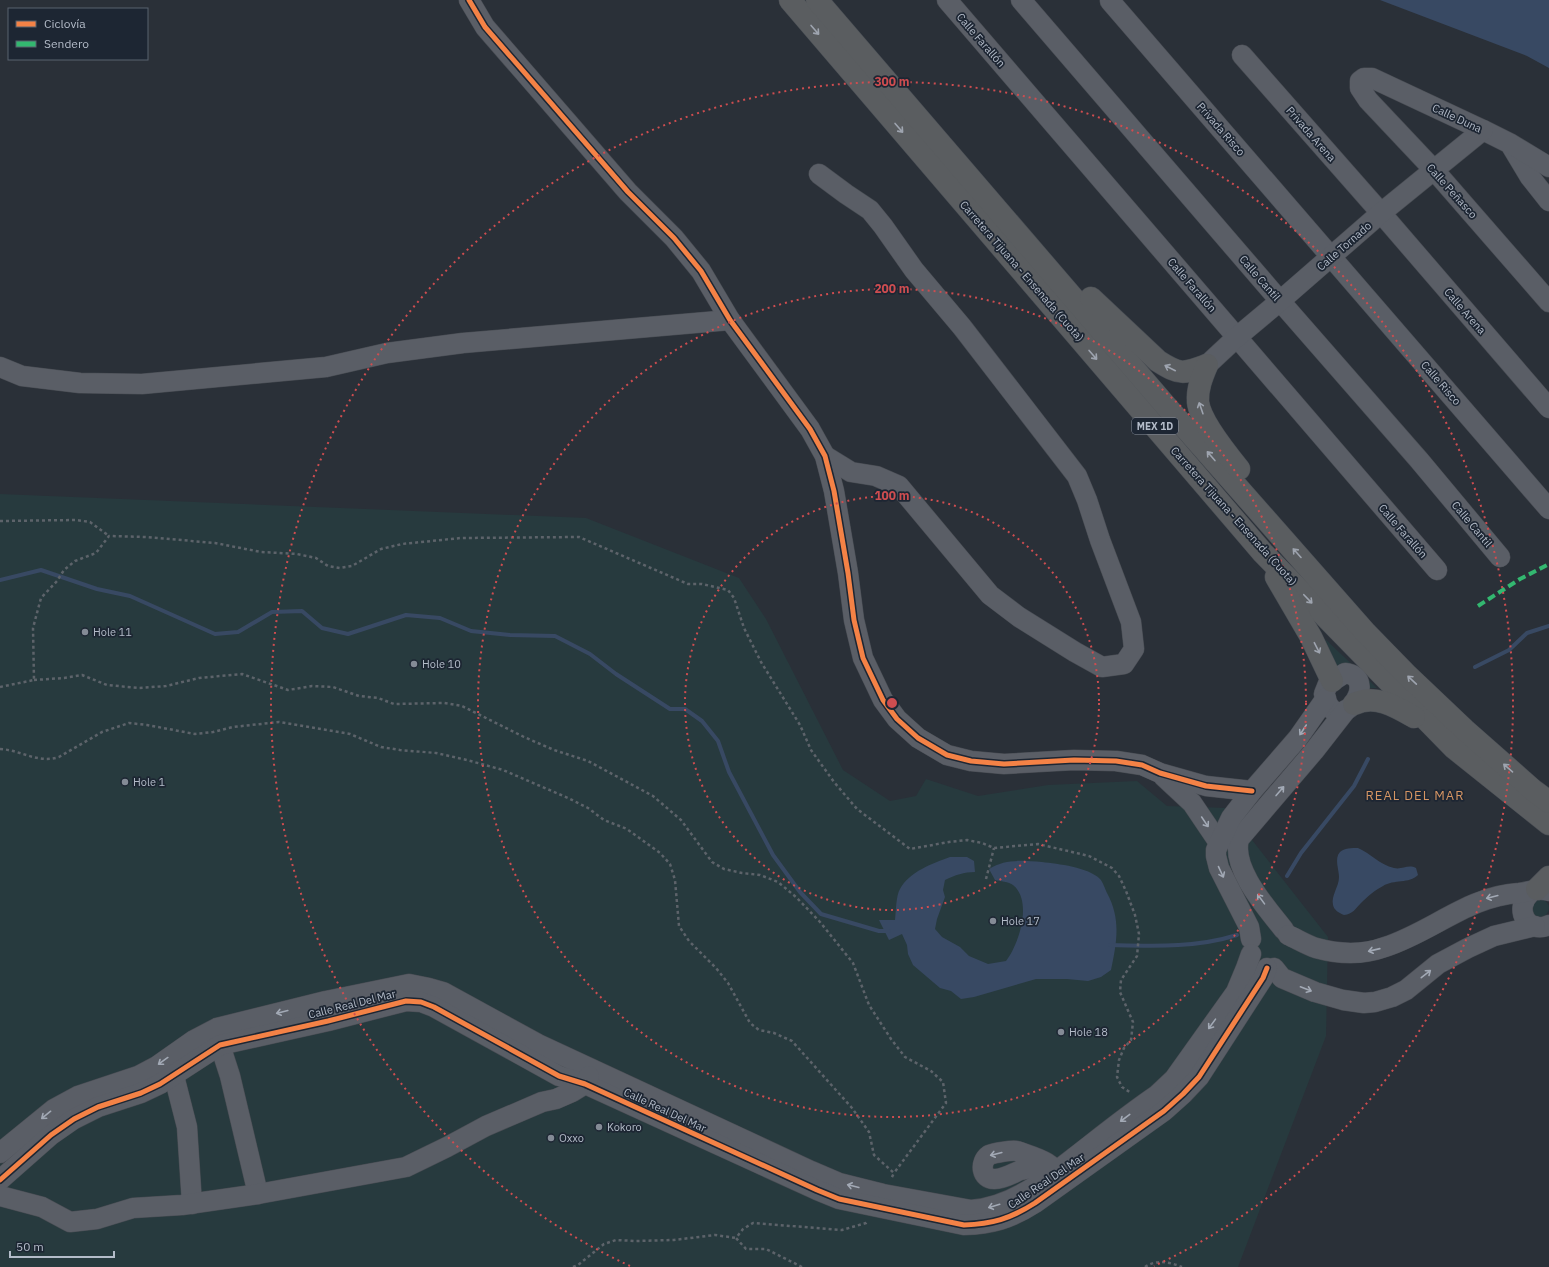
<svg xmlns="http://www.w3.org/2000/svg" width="1549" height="1267" font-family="'IBM Plex Sans',sans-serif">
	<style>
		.green { fill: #273a3e }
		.water { fill: #384963 }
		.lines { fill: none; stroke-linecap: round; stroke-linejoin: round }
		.stream { stroke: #384963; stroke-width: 4 }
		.minor-casing { stroke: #484c53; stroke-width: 21 }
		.highway-casing { stroke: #474c53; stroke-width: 23 }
		.path { stroke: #5d636a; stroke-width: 2.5; stroke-dasharray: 3 3; stroke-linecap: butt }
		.minor { stroke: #5a5e66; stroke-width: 20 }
		.highway { stroke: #5a5d60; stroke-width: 22 }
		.quiet { stroke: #33b770; stroke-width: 4; stroke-dasharray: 8 4; stroke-linecap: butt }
		.cycleway-casing { stroke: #1d2633; stroke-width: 8 }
		.cycleway { stroke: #f48246; stroke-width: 5 }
		.oneway { stroke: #9ea4af }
		.oneway2 { stroke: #a2a9b5 }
		.ring { fill: none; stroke: #ce4d50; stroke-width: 2; stroke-dasharray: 2 4 }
		.poi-dot { fill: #848b96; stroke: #1d2633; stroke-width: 1.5 }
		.labels { text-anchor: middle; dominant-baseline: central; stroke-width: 3.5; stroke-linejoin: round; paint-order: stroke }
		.shield { fill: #1d2633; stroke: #878f9c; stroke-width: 1 }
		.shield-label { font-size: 10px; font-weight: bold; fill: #b4bcc9 }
		.street-label { font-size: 11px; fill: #b4bcc9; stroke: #1d2633 }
		.poi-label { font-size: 11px; fill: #b4bcc9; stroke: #1d2633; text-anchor: start }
		.quarter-label { font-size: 13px; letter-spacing: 1px; fill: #d59563; stroke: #1d2633 }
		.centre { fill: #ce4d50; stroke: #1d2633; stroke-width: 2 }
		.ring-label { font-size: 12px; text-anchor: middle; font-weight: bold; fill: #ce4d50; stroke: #1d2633; stroke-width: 3.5; stroke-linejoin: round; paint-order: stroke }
	</style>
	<rect width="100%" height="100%" fill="#2a3038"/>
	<g class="green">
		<polygon points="0,494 586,518 739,578 766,619 843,770 890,801 916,796 926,779 978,796 1048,785 1137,781 1167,806 1227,808 1328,937 1326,1036 1238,1267 0,1267"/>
		<polygon points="1325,639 1377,688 1365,688 1335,670 1333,658"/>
		<circle cx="1540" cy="908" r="9"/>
	</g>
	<g class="water">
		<polygon points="1380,0 1549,0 1549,68 1527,56"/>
		<path d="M1358,848C1370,853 1380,865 1394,868C1402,870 1408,864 1416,868L1418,875C1409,884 1394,879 1383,886C1375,890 1367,897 1361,903C1355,909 1353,914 1344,915C1339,913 1334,910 1333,905C1331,895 1339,887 1339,877C1339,870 1334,858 1340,852C1344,848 1352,848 1358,848Z"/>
		<path d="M950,857H967L974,861L975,872C964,872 955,875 945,880L943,890L945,897L937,919L935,929L942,937L960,947L969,956L988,964L1006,961C1019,944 1033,901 1013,885C1009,882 1000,881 995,880L989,869C1006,858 1023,861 1042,862C1058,864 1088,867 1100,879C1103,882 1105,889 1107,893C1121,919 1117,941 1111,970L1101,977L1088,981L1067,979H1036L974,997L961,999L951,991L940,988L913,965L908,954L907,945L902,934L889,940L879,920H895C896,912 896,895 900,889C909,872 933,863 950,857Z"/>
	</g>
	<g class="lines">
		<g class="stream">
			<polyline points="0,580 41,570 97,589 130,596 215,634 238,632 272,612 302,611 322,628 348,634 406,615 440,618 471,631 510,635 555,636 590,654 616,674 670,709 685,709 702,721 718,741 729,772 773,855 800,892 821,914 879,931 889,931"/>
			<polyline points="1475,667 1509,650 1527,633 1549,626"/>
			<polyline points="1287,876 1301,853 1354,786 1368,759"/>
			<path d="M1110,945C1153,946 1196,948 1237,935"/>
		</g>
		<g class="minor-casing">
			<g id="minor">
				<polyline points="469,0 485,27 628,192 674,238 701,271 730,320 810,429 825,456 834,491 848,573 854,620 863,658 883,700 897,719 918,738 947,755 971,761 1004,764 1074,760 1116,761 1142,765 1160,773 1206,786 1252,791"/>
				<polyline points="947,0 1437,570"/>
				<polyline points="1021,0 1280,301 1419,460 1500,557"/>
				<polyline points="1110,1 1549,509"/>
				<polyline points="1242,55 1381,213 1549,408"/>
				<polyline points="1512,147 1530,177 1549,201"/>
				<polyline points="1549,167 1511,144 1483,130 1372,78 1364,78 1360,81 1360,88 1368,100 1434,170 1549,302"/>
				<polyline points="819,174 846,194 870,210 883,226 914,270 962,327 1077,476 1087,500 1100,540 1131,622 1134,649 1124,664 1102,667 1075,652 1019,617 990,595 899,486 876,476 851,472 825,456"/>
				<polyline points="1207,365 1237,337 1280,301 1381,213 1483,130"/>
				<polyline points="0,367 22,376 80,383 142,384 326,367 387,353 463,343 730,320"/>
				<path d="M1345,673C1379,677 1345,730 1329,706C1326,702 1325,697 1324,694L1328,684Z"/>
				<polyline points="1163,776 1192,803 1219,843"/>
				<path d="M1531,892C1512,909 1528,935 1549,925"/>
				<path d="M1284,930C1267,908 1231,869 1239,839L1314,751L1346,710"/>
				<path d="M1288,935C1297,939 1307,945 1316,948C1338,954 1363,955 1385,947C1432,932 1468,896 1519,893C1530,892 1538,887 1549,891"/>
				<polyline points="1251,939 1249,927 1219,868 1216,856 1216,850 1231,818 1252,791 1298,738 1326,698"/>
				<polyline points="1274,968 1282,978 1315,992 1343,1000 1364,1003 1375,1002 1392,997 1406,990 1438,964 1468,948 1494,936 1535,926"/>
				<polyline points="218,1032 220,1045 230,1076 258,1194"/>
				<polyline points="174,1076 187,1127 192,1204"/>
				<path d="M0,1153L54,1109L78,1096L138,1076L157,1066L194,1040L217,1028L326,1001L409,984L429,988L443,992L538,1044L811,1171L839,1183L883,1194L971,1210C1012,1207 1045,1180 1076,1156C1103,1135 1129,1114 1157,1095L1174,1079L1236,992L1246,968L1251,954"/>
				<path d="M0,1180L51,1135L74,1119L98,1107L141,1093L160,1084L220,1045L328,1021L406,1001L421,1002L434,1007L559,1076L585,1084L817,1190L839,1199L964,1225C992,1224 1010,1219 1035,1203L1164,1111L1183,1094L1199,1077L1263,978L1267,968"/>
				<path d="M1054,1188L1033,1168C1029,1168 1025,1169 1021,1170C1013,1173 1004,1179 995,1179C981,1180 979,1162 989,1155C994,1153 1011,1150 1017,1151C1039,1159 1050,1160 1065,1181"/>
				<polyline points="0,1196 42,1207 70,1222 97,1219 133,1208 182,1205 258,1194 406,1167 447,1147 486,1126 542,1102 556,1099 572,1092 585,1084 589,1076"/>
			</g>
		</g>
		<g class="highway-casing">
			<g id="highway">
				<polyline points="790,0 1263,553 1454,748 1549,824"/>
				<polyline points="817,0 1166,406 1366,633 1406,674 1465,730 1533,790 1549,802"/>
				<path d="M1091,298L1158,361C1180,375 1183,374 1207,365"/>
				<path d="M1207,365C1202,377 1197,389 1198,402C1200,421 1226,453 1239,469"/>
				<polyline points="1276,577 1311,637 1332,681"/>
				<path d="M1354,704C1375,694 1395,706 1414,717"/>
				<polyline points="1537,889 1549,877"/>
			</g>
		</g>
		<g class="path">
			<polyline points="0,521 76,520 90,522 109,536"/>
			<polyline points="34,680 64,678 82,675 107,685 139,688 166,686 199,678 242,674 288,690 312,686 333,687 359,696 378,698 394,704 444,703 462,706 524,737 554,750 588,761 653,796 681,820 712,862 724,869 742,873 760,875 778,882 796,897 820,922 853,963 869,1005 891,1039 905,1057 931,1071 943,1082 946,1103 894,1173"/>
			<polyline points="0,687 34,680 33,628 41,598 57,581 64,570 75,561 96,553 109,536 146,537 215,543 261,552 297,554 316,558 328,566 340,568 352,566 381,549 402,544 461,538 579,537 688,584 702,584 728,590 734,598 744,628 761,662 800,725 811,750 834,782 857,809 910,849 949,842 967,840 982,843 994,848 1038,844 1089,856 1112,868 1119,876 1126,891 1135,915 1139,934 1137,956 1121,980 1120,992 1133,1022 1131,1040 1124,1048 1119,1060 1117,1077 1122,1087 1131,1093"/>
			<path d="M0,749C21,750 38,764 59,757L102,732L129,723L147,725L195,734L213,732L233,727L279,722L350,734L381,747L400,750L436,753L467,760L503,770L568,798L588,808L604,820L627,829L660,853L670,864L675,880L679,926L689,941L716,968L728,983L750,1023L759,1030L774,1033L792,1041L852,1108L869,1132L874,1155L894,1173L891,1179"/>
			<polyline points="986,879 994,848"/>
			<polyline points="573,1267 578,1265 604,1244 616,1240 635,1241 674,1240 715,1235 736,1238"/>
			<polyline points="802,1267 766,1249 746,1249 736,1238 743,1229 753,1223 842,1230 866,1223 868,1221"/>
			<path d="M1145,1267C1157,1259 1169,1262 1182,1267"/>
		</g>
		<use href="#minor" class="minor"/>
		<use href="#highway" class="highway"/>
		<polyline class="quiet" points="1478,606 1520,579 1549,564"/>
		<g class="cycleway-casing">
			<g id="cycleway">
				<polyline points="469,0 485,27 628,192 674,238 701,271 730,320 810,429 825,456 834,491 848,573 854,620 863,658 883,700 897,719 918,738 947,755 971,761 1004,764 1074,760 1116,761 1142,765 1160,773 1206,786 1252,791"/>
				<path d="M0,1180L51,1135L74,1119L98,1107L141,1093L160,1084L220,1045L328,1021L406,1001L421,1002L434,1007L559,1076L585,1084L817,1190L839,1199L964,1225C992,1224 1010,1219 1035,1203L1164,1111L1183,1094L1199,1077L1263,978L1267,968"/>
			</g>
		</g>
		<use href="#cycleway" class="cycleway"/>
	</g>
	<defs><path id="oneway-shaft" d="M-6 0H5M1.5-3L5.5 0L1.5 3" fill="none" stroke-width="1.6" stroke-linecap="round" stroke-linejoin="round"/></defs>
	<g class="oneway">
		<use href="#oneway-shaft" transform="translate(815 30) rotate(49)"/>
		<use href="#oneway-shaft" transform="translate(899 128) rotate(49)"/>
		<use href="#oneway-shaft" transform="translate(1093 355) rotate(49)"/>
		<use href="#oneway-shaft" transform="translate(1170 368) rotate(-153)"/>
		<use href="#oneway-shaft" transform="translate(1201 408) rotate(-109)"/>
		<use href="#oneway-shaft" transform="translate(1211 456) rotate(-131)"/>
		<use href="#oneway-shaft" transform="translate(1297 553) rotate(-132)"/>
		<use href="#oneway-shaft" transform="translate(1308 599) rotate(46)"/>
		<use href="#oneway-shaft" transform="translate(1317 648) rotate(63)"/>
		<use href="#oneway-shaft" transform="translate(1412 680) rotate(-137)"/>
		<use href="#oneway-shaft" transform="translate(1508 768) rotate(-139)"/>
	</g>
	<g class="oneway2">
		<use href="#oneway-shaft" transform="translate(1303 730) rotate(123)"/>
		<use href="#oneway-shaft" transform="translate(1280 791) rotate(-49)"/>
		<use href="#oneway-shaft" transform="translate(1205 822) rotate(56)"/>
		<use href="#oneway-shaft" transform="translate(1221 872) rotate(65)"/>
		<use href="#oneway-shaft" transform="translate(1492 897) rotate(166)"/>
		<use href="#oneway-shaft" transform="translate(1261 899) rotate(-126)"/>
		<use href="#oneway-shaft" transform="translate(1374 950) rotate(167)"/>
		<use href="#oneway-shaft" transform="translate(1426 974) rotate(-38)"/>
		<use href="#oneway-shaft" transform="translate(1306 989) rotate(21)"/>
		<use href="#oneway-shaft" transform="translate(282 1012) rotate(166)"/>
		<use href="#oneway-shaft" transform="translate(1212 1024) rotate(126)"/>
		<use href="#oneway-shaft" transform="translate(163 1061) rotate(144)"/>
		<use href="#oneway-shaft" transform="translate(46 1115) rotate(141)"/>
		<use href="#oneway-shaft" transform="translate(1125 1118) rotate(143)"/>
		<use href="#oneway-shaft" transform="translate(996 1154) rotate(166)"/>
		<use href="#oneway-shaft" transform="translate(853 1186) rotate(-166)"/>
		<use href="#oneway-shaft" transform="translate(994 1206) rotate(163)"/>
	</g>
	<g class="ring">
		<circle cx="892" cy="703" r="207"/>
		<circle cx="892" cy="703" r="414"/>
		<path d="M630 1266A621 621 0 1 1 1154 1266"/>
	</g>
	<g class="poi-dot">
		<circle cx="85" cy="632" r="4"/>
		<circle cx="414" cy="664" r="4"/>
		<circle cx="125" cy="782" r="4"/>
		<circle cx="993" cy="921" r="4"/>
		<circle cx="1061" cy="1032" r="4"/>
		<circle cx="599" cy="1127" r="4"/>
		<circle cx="551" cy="1138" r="4"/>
	</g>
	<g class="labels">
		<rect class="shield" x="1132" y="418" width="46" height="16" rx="3"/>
		<g class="shield-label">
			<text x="1155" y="426">MEX 1D</text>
		</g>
		<g class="street-label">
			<text transform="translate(981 40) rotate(49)">Calle Farallón</text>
			<text transform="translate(1457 118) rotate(25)">Calle Duna</text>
			<text transform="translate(1221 129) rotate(49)">Privada Risco</text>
			<text transform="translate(1311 134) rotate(49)">Privada Arena</text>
			<text transform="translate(1452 191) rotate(48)">Calle Peñasco</text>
			<text transform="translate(1344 246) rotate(-41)">Calle Tornado</text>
			<text transform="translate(1022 271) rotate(49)">Carretera Tijuana - Ensenada (Cuota)</text>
			<text transform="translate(1260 278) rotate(49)">Calle Cantil</text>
			<text transform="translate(1192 285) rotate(49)">Calle Farallón</text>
			<text transform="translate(1465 311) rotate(49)">Calle Arena</text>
			<text transform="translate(1441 383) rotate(49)">Calle Risco</text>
			<text transform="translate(1234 516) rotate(48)">Carretera Tijuana - Ensenada (Cuota)</text>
			<text transform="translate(1472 524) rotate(50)">Calle Cantil</text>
			<text transform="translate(1403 531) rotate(49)">Calle Farallón</text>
			<text transform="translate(352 1004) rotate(-14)">Calle Real Del Mar</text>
			<text transform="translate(665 1110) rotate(25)">Calle Real Del Mar</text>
			<text transform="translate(1046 1181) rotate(-34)">Calle Real Del Mar</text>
		</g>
		<g class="poi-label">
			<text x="93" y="632">Hole 11</text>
			<text x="422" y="664">Hole 10</text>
			<text x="133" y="782">Hole 1</text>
			<text x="1001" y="921">Hole 17</text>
			<text x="1069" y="1032">Hole 18</text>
			<text x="607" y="1127">Kokoro</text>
			<text x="559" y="1138">Oxxo</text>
		</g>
		<g class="quarter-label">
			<text x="1415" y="795">REAL DEL MAR</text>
		</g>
	</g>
	<circle cx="892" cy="703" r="6" class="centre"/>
	<g class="ring-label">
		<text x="892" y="86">300 m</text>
		<text x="892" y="293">200 m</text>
		<text x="892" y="500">100 m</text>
	</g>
	<rect x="8" y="8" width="140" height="52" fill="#1d2633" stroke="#59626f"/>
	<rect x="16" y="21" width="20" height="6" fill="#f48246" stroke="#59626f"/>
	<text x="44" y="28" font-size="12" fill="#b4bcc9">Ciclovía</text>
	<rect x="16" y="41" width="20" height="6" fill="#33b770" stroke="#59626f"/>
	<text x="44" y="48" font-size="12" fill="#b4bcc9">Sendero</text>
	<path d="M10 1251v6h104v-6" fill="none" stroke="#b4bcc9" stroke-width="2"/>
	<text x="16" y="1251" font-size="12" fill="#b4bcc9" stroke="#1d2633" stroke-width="3" paint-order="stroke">50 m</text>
</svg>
